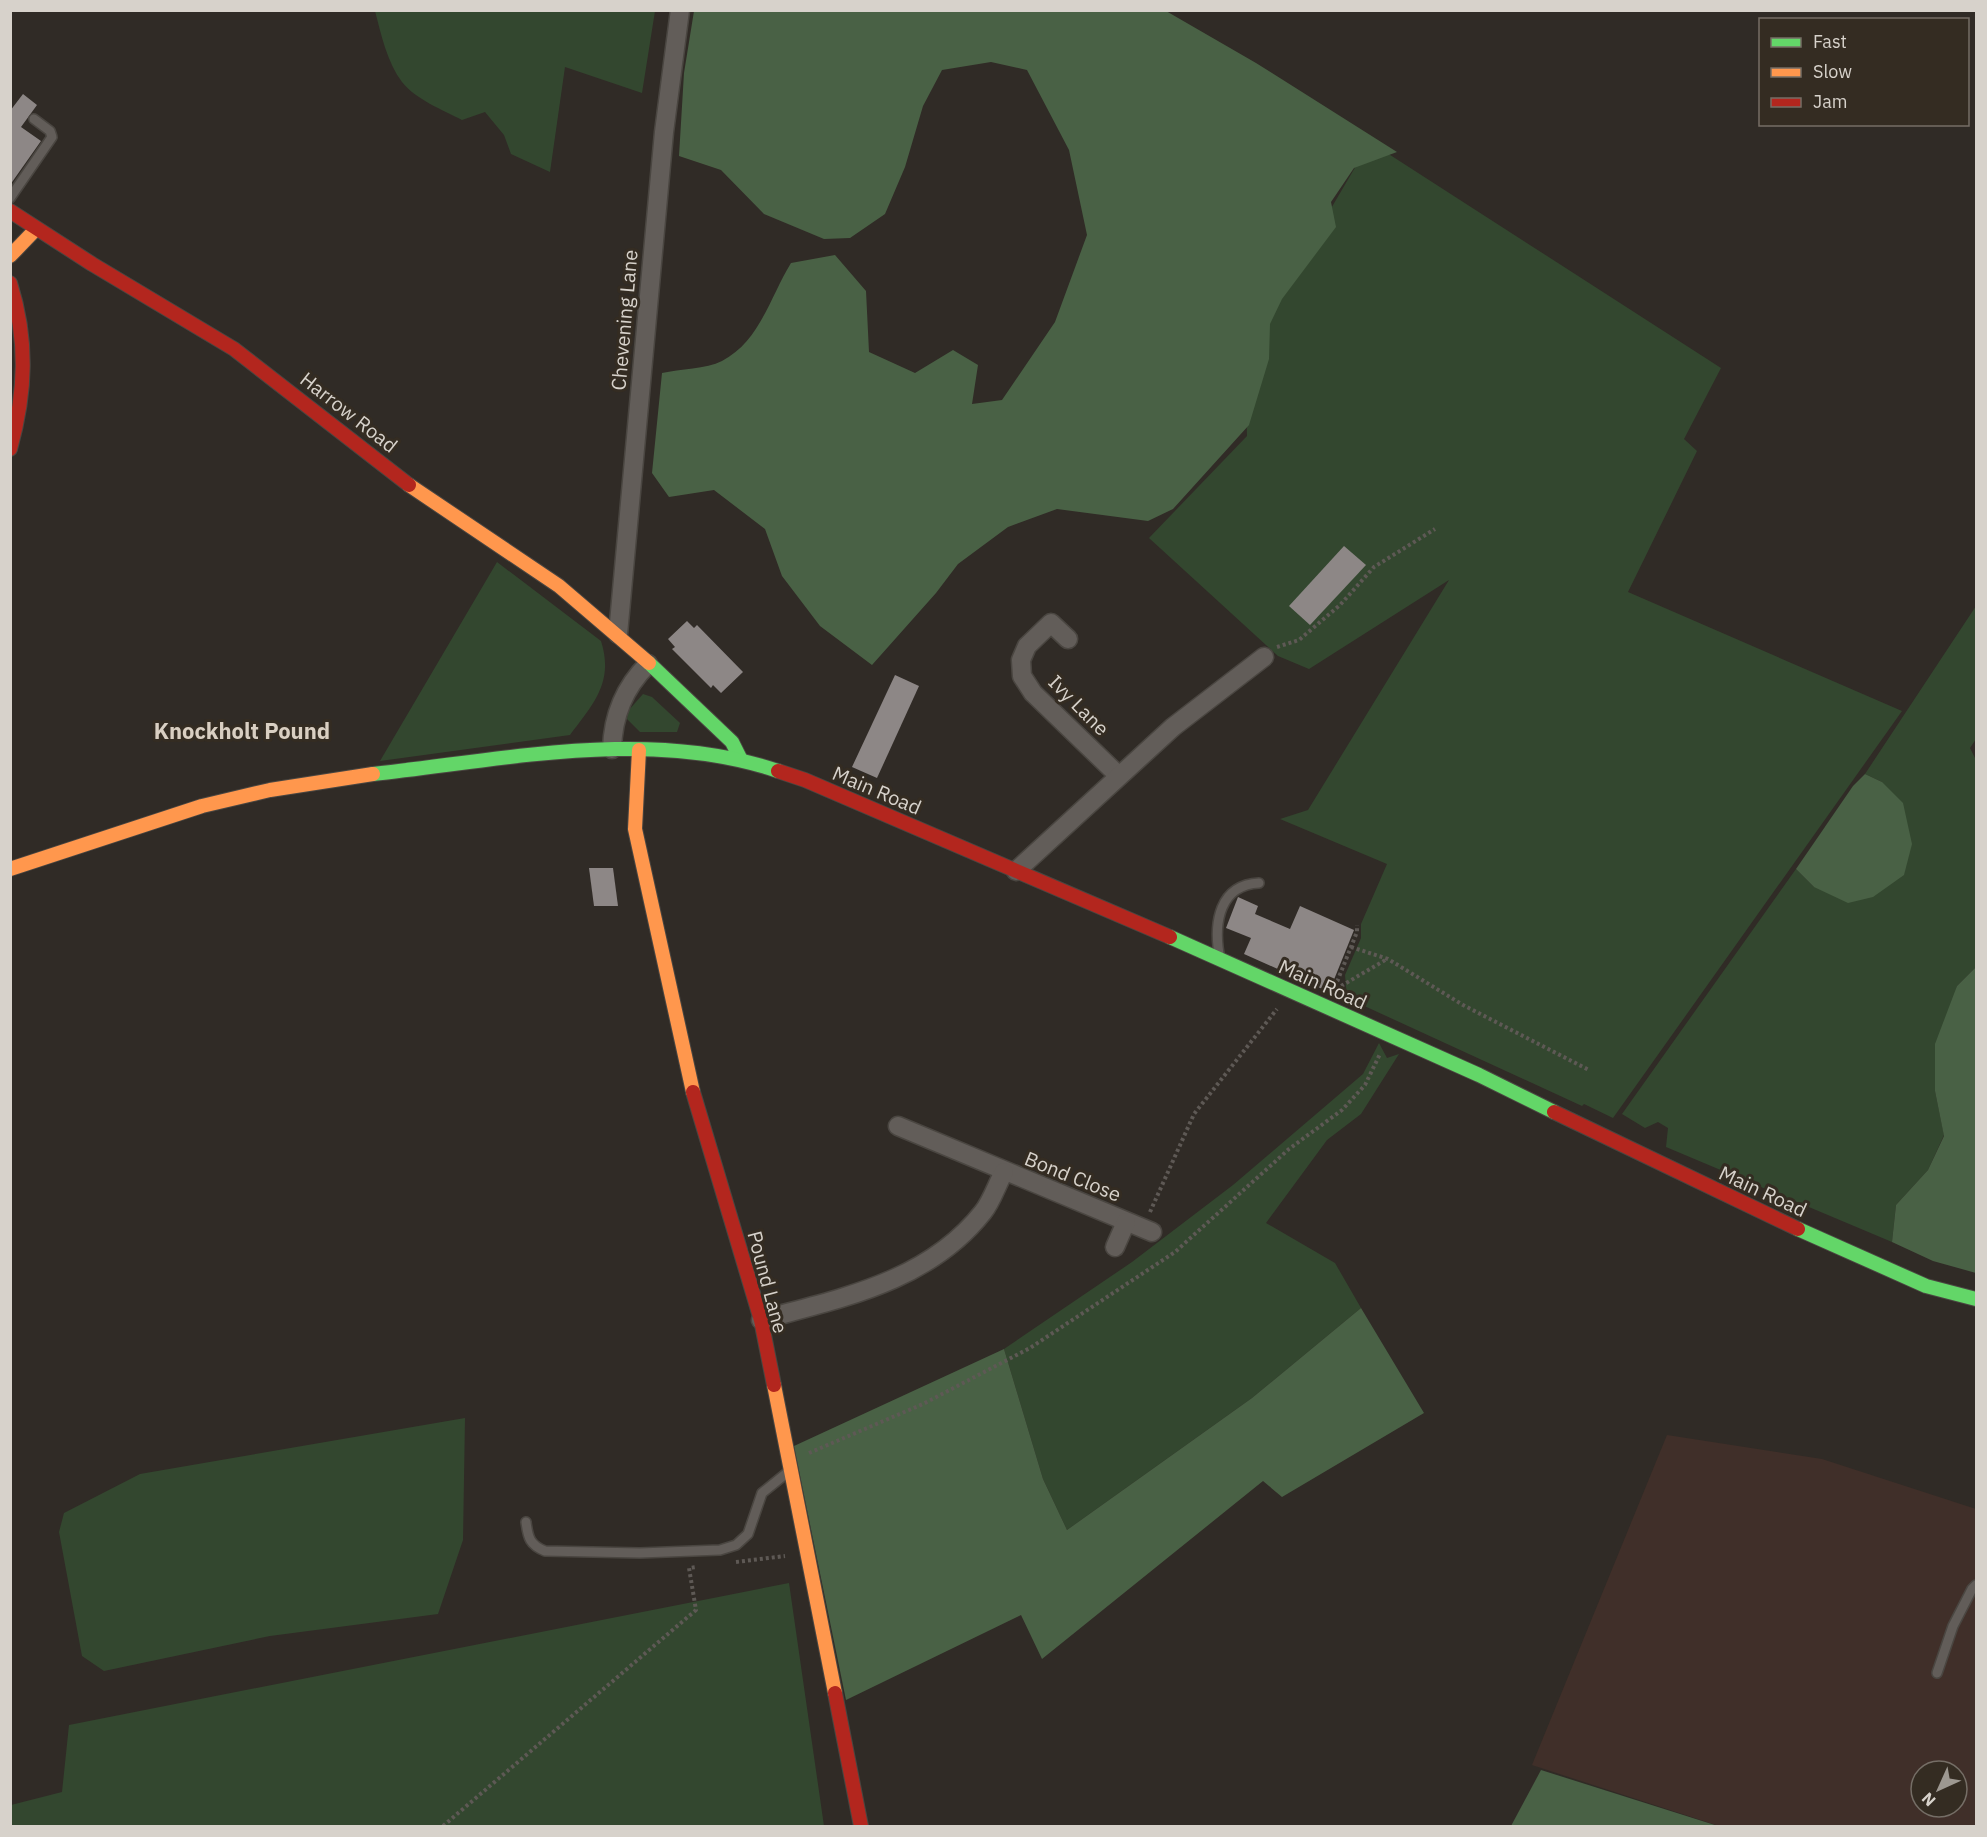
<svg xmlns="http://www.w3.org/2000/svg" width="1987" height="1837" font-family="'IBM Plex Sans',sans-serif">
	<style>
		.commercial { fill: #402f29; fill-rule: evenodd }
		.green { fill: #33472f }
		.forest { fill: #496145 }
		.building { fill: #8d8786 }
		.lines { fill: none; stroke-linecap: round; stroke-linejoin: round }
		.lane-casing { stroke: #4a4641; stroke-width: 12 }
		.street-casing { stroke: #4a4641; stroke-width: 21 }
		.fast-casing { stroke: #4a4641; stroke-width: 16 }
		.slow-casing { stroke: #4a4641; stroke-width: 16 }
		.jam-casing { stroke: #4a4641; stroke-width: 16 }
		.path { stroke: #5e5955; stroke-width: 4; stroke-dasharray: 3 3; stroke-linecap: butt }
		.lane { stroke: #625d59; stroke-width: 9 }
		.street { stroke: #625d59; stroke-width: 18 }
		.fast { stroke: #63d668; stroke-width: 14 }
		.slow { stroke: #ff974d; stroke-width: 14 }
		.jam { stroke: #b3261e; stroke-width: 14 }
		.labels { text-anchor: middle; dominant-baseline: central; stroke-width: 6; stroke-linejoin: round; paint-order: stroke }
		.street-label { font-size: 20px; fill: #d7d2cb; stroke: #342c22 }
		.quarter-label { font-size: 22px; font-weight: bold; fill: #d9cfc2; stroke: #342c22 }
	</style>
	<rect width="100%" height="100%" fill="#302b26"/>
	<path class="commercial" d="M1667,1435L1822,1459L1976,1509V1826H1719L1532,1765ZM1921,1771H1957V1807H1921Z"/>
	<g class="green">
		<path d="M375,11V10L655,11L642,93L565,67L550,172L511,154L504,135L485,112L462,120C443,110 415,99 402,82C387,62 381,34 375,11Z"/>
		<polygon points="1370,142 1721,368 1684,439 1697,451 1628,592 1902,711 1613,1118 1584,1104 1582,1106 1347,998 1345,975 1361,938 1361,924 1387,864 1280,819 1308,810 1449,580 1309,669 1278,656 1149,538 1247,436 1245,355"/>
		<path d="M497,562L601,641C614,682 594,703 570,735L380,761Z"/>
		<polygon points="1976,606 1976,739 1970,748 1976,760 1976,967 1957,986 1935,1091 1944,1135 1928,1170 1896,1205 1892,1242 1666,1147 1668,1128 1658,1122 1645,1128 1622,1114 1796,869 1814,887 1882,782 1865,774"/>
		<polygon points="643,694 652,697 680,723 677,732 640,732 627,719 628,711"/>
		<polygon points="1379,1043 1387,1058 1399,1054 1361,1114 1327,1140 1266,1223 1335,1263 1361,1308 1252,1398 1067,1530 1043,1479 1004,1349 1132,1262 1233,1185 1363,1074"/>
		<polygon points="465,1418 463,1540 438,1614 270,1636 104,1671 82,1656 59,1532 64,1513 140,1474"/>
		<polygon points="789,1583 824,1826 11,1826 11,1805 62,1792 69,1725"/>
	</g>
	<g class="forest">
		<path d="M694,11H1166L1256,63L1397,152L1354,168L1331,202L1336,227L1282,299L1270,324L1269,359L1249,425L1173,509L1148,521L1057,509L1008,527L958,564L936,593L872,665L820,626L782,576L765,529L714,490L669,497L652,473L662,373C680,369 706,369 722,361C760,341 770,297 791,263L835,255L866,291L869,352L915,373L953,350L978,365L972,404L1002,400L1055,322L1087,235L1069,150L1027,70L991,62L942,70L923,106L905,167L885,214L850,238L824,239L764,214L721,170L679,156L684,73Z"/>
		<polygon points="1865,774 1882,782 1903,803 1912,844 1904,875 1873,897 1848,903 1814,887 1796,869 1853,786"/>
		<polygon points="1976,967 1976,1273 1933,1261 1892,1242 1896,1205 1928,1170 1944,1136 1935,1091 1935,1044 1957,986"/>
		<polygon points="1361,1308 1424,1413 1282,1497 1263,1481 1042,1659 1021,1615 846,1700 794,1446 1004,1349 1043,1479 1067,1530 1252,1398"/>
		<polygon points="1541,1770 1718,1826 1511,1826"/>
	</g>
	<g class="building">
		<polygon points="23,94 37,105 21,127 41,141 10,185 10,111"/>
		<polygon points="1344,546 1366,565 1310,625 1289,606"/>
		<polygon points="687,621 694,628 697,625 743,672 721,693 713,685 711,688 672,649 675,647 668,639"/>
		<polygon points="895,675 919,686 877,778 852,767"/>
		<polygon points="589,868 613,868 618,906 594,906"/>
		<polygon points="1238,897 1258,906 1255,914 1290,929 1300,906 1354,930 1329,992 1244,954 1251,938 1226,928"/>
	</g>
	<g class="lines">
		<g class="lane-casing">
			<g id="lane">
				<polyline points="10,198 52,137 50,131 34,119"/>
				<path d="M1219,954C1214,923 1219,885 1259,883"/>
				<path d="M526,1522C528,1538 530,1545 545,1551L640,1553L720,1550L736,1545L748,1534L762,1493L788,1472"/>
				<polyline points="1937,1673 1953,1626 1972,1589 1976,1585"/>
			</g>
		</g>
		<g class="street-casing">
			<g id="street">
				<polyline points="618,634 664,132 680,10"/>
				<polyline points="1068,639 1051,623 1027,646 1021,660 1022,676 1033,693 1118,775"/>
				<path d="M612,749C613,715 624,688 648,664"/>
				<polyline points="1016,871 1173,727 1264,657"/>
				<polyline points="898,1126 1152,1232"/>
				<polyline points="1115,1247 1126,1222"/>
				<path d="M761,1320C841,1298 928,1282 983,1212C992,1201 997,1184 1004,1172"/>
			</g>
		</g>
		<g class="fast-casing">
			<g id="fast">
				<polyline points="649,663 732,742 740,758"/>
				<path d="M373,774C504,760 649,727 778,771"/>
				<polyline points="1170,937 1479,1075 1554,1112"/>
				<polyline points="1798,1229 1926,1286 1976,1299"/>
			</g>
		</g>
		<g class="slow-casing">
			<g id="slow">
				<polyline points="10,256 36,229"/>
				<polyline points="409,485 559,586 649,663"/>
				<polyline points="639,750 635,829 693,1092"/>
				<polyline points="10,869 202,806 270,790 373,774"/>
				<polyline points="774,1385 835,1693"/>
			</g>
		</g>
		<g class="jam-casing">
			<g id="jam">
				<polyline points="10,211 92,264 234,349 409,485"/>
				<path d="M10,283C28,340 26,392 10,449"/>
				<polyline points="778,771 805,780 1170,937"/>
				<polyline points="693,1092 761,1320 774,1385"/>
				<polyline points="1554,1112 1798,1229"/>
				<polyline points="835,1693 861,1826"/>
			</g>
		</g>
		<g class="path">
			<polyline points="1277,647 1299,640 1340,605 1374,567 1435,529"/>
			<polyline points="1351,947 1388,959 1463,1005 1589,1070"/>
			<polyline points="1335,987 1357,932 1357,925"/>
			<polyline points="1336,989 1387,959"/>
			<polyline points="1150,1212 1194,1114 1277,1009"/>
			<polyline points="809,1453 923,1404 1030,1348 1175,1252 1289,1149 1342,1110 1365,1085 1380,1054"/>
			<polyline points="736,1562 785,1556"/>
			<polyline points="443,1826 696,1610 689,1568 696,1567"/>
		</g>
		<use href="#lane" class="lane"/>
		<use href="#street" class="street"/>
		<use href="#fast" class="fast"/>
		<use href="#slow" class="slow"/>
		<use href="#jam" class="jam"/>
	</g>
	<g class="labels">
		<g class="street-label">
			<text transform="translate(624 320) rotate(-85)">Chevening Lane</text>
			<text transform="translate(349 412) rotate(38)">Harrow Road</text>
			<text transform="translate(1079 705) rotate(45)">Ivy Lane</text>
			<text transform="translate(877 790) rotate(23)">Main Road</text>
			<text transform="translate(1323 984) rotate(24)">Main Road</text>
			<text transform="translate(1073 1176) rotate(22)">Bond Close</text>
			<text transform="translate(1763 1191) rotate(25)">Main Road</text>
			<text transform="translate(768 1282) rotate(75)">Pound Lane</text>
		</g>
		<g class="quarter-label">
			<text x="242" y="730">Knockholt Pound</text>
		</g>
	</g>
	<rect width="1987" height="1837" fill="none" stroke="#d7d2cb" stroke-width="24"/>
	<rect x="1759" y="18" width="210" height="108" fill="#342c22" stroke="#756e66" stroke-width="1.5"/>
	<rect x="1771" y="38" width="30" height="9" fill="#63d668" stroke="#756e66" stroke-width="1.5"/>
	<text x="1813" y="48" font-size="18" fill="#d7d2cb">Fast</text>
	<rect x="1771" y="68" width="30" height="9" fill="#ff974d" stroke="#756e66" stroke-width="1.5"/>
	<text x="1813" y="78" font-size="18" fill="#d7d2cb">Slow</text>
	<rect x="1771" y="98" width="30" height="9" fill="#b3261e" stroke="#756e66" stroke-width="1.5"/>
	<text x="1813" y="108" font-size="18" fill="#d7d2cb">Jam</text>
	<g transform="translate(1939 1789) rotate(225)"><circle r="28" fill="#342c22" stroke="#756e66" stroke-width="1.5"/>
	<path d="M0-4.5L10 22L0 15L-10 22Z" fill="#9d9891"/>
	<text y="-9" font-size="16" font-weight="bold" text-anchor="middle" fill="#d7d2cb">N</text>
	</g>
</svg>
